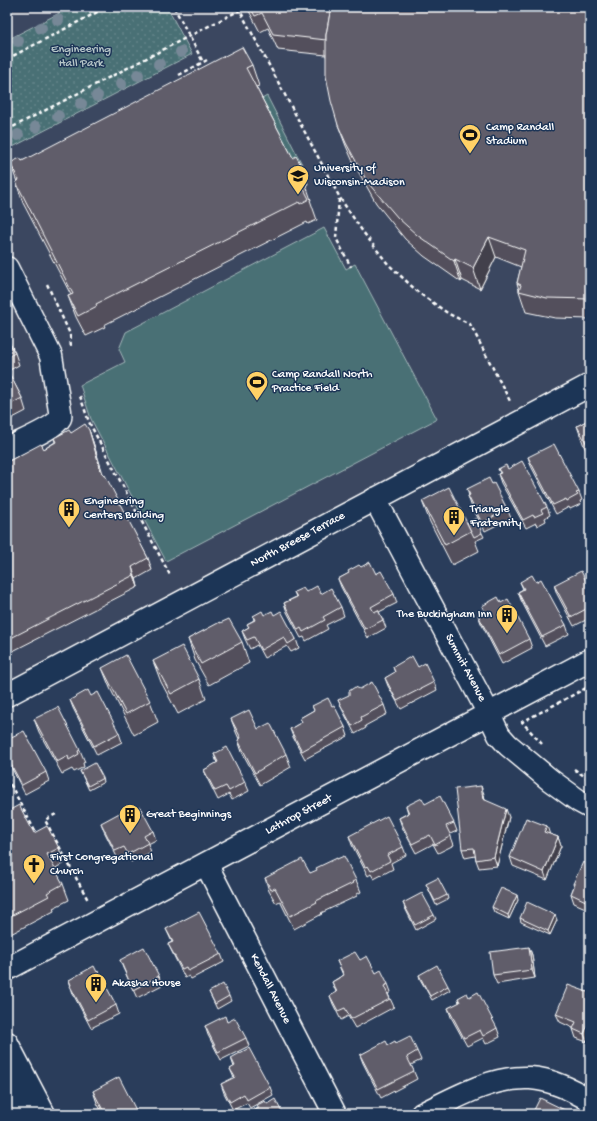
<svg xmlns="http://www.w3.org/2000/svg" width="597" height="1121" font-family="'Gochi Hand',sans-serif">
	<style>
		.built { fill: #3a4760 }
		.park { fill: url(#park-dots); stroke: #a4b8ba }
		.garden { fill: #487075; stroke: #a4b8ba }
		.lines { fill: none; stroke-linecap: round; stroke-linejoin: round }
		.minor-casing { stroke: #fff; stroke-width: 25 }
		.path { stroke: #fff; stroke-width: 2.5; stroke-dasharray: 4 3; stroke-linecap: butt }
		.minor { stroke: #1d3557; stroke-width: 22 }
		.tree { fill: #778897 }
		.wall { fill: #53505c; stroke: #fff }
		.shaded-wall { fill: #43414b; stroke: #fff }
		.building { fill: #605d6b; stroke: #fff }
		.labels { text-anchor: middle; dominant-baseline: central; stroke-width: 3; stroke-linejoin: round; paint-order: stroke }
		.park-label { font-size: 12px; fill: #b6c6c8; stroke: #1d3557 }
		.poi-label { font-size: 12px; fill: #fff; stroke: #1d3557; text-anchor: start }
		.street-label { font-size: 12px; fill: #fff; stroke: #1d3557 }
	</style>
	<defs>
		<pattern id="park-dots" width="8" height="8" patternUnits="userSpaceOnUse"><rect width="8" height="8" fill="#487075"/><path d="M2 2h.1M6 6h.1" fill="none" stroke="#63858a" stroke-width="1.8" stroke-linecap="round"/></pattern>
	</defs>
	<rect width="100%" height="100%" fill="#2a3d5b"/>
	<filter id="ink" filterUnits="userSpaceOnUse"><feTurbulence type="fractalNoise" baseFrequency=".025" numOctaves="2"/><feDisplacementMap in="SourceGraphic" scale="8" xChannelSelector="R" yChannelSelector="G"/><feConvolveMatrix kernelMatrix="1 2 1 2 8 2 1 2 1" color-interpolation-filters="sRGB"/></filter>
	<g filter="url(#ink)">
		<polygon class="built" points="7,7 590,7 590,385 7,695"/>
		<polygon class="park" points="71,7 167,7 192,54 7,150 7,40"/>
		<g class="garden">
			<polygon points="267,96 306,172 299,175 260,100"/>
			<polygon points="324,228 346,269 355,264 437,419 166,561 91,419 80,385 125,362 119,349 126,332"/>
		</g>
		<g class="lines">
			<g class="minor-casing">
				<g id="minor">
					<path d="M7,268L51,356L60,411C60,414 61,416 60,418C55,428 18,443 7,449"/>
					<polyline points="375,499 489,714 499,735 508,745 550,780 579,801 590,807"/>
					<polyline points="7,695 590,385"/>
					<polyline points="206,864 335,1114"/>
					<polyline points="7,969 590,660"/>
					<polyline points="7,1043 44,1114"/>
					<polyline points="7,1083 23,1114"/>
					<path d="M422,1114C455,1098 492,1076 530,1078C551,1079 572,1090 590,1100"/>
				</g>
			</g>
			<g class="path">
				<polyline points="174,7 203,62"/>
				<polyline points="238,7 340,198 363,232 388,264 419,293 449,314 470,324 511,403"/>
				<polyline points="7,59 107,7"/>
				<polyline points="179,75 207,60"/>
				<polyline points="7,130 240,10"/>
				<polyline points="339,199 336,238 351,267"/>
				<polyline points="47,284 70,334 71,348"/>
				<polyline points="80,396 89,422 170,575"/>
				<polyline points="542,744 522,722 590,686"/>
				<polyline points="574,769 590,780"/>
				<polyline points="7,778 37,835"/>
				<polyline points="56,814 45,820 88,900"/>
			</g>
			<use href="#minor" class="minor"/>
		</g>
		<g class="tree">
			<circle cx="58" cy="20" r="6"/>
			<circle cx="41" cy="28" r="6"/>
			<circle cx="18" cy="41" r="6"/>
			<circle cx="181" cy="52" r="6"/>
			<circle cx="159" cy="64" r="6"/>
			<circle cx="138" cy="75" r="6"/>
			<circle cx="121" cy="84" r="6"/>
			<circle cx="97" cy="96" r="6"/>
			<circle cx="81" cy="104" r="6"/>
			<circle cx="58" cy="116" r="6"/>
			<circle cx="36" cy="127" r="6"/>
			<circle cx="18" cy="135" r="6"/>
		</g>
		<g class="wall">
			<polygon points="247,7 590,7 590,319 555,318 526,312 519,291 519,290 517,283 521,267 496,257 480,289 462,280 461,282 424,256 405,239 376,203 354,164 346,146 338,125 326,55 278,50 268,28 260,32"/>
			<polygon points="252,65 259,86 256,87 293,158 300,163 308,184 306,185 311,200 310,200 317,220 308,224 307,222 104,325 105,327 86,336 76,317 68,296 71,295 23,203 16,182 17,182 10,163 22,161"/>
			<polygon points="7,338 15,353 19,365 8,371 22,398 26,411 7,421"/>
			<polygon points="590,419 590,457 584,446 577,426"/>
			<polygon points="89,430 93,442 102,472 148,558 152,570 136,579 138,587 7,654 7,462 44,449 55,442 54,438 71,433"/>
			<polygon points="528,457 579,492 582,500 580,501 581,504 570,509 569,507 556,514 531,466"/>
			<polygon points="498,469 508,469 547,507 550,515 545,518 546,521 537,526 536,523 526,528 501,483 498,474 500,473"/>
			<polygon points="492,484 507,509 511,518 485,531 471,505 468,496 469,496 467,489"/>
			<polygon points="422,501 467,523 482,533 484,537 475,541 479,551 452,565 430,522"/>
			<polygon points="361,567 376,574 394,594 397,603 379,612 383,620 386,628 368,638 341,587 338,579"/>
			<polygon points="520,582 536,582 566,625 569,634 545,646 521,600 518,592 523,589"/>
			<polygon points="554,585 590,589 590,618 574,626 557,594"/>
			<polygon points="294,592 321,594 341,607 344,616 326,625 328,629 306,641 304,637 301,638 287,612 284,603 296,597"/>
			<polygon points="501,603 529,639 532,648 502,664 481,623 478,615 484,611 482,606"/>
			<polygon points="264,615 274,615 296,639 299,648 291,652 287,646 264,658 257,645 250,649 245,639 242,631 249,627 247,624 254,620 253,616"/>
			<polygon points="220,623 242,642 249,663 209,685 195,660 188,639"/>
			<polygon points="153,661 199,679 206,699 178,714 161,682"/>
			<polygon points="393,667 418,667 434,682 437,690 401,709 388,686 385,678 395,673"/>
			<polygon points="102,668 150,701 158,722 134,735 110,688"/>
			<polygon points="91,696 119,733 122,742 97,755 73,708 70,700"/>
			<polygon points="338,700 384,705 387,714 365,726 366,728 355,734 342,709"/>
			<polygon points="312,706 332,706 345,727 348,736 305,759 293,737 290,729 302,722 300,718 314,710"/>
			<polygon points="34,719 80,750 85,762 83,763 84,767 74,772 72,769 62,774 39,732"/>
			<polygon points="231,719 258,729 286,754 291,767 260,785 242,752 238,740 239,739 236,732"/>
			<polygon points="7,739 46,772 49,781 25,794 7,759"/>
			<polygon points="214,754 245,782 249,791 232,800 229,794 218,800 207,778 204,770 217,763"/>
			<polygon points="80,771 103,778 104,782 89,790 82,775"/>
			<polygon points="484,794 485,800 509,817 497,866 479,868 476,860 475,856 465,858 462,849"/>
			<polygon points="425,804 454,823 457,831 450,834 454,845 438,853 433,844 416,853 402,827 399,818 408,813 406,806"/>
			<polygon points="7,809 8,811 34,833 59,848 64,863 54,869 63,884 69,900 53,908 54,911 7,936"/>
			<polygon points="101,823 153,831 156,840 148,844 151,852 131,862 127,855 118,859 104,831"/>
			<polygon points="549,834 558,837 561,846 547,880 513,866 510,857"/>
			<polygon points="349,836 403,847 406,855 391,863 393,869 374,879 371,874 368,876 352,845"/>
			<polygon points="590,865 590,910 574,903 571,894 574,886 573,884"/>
			<polygon points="310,873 356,880 361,892 357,894 357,896 321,913 322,914 294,929 280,901 276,903 269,891 265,878"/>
			<polygon points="426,884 447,895 448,899 436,905"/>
			<polygon points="518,900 509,919 494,912 492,907"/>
			<polygon points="403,903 434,915 436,919 416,930 405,908"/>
			<polygon points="520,918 557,920 550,935 521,922"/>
			<polygon points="166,929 221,954 224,962 191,979 189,976 185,978 168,944 172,942"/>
			<polygon points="529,947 532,955 535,978 497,984 493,975"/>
			<polygon points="120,960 159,976 162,985 137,998 123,968"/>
			<polygon points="360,960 376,973 388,984 391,992 388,994 394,1007 355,1028 348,1016 341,1020 333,1004 330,996 336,992 332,982 343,975 337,961"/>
			<polygon points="97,972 116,1005 119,1014 91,1028 73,994 69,980"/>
			<polygon points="419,975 448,986 450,990 432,1000 420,979"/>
			<polygon points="209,992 229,996 231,1001 217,1009"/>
			<polygon points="590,993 590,1035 587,1042 576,1038 573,1029 573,1028 560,1022 556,1014"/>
			<polygon points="469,997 497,1028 500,1037 486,1044 483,1038 467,1046 451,1017 448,1008 459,1003 458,998"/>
			<polygon points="227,1022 246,1038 249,1046 221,1060 208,1035 205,1026"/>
			<polygon points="396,1043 417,1051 421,1060 411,1065 417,1079 381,1098 363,1063 360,1055 388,1045"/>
			<polygon points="231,1058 270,1087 273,1095 250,1108 247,1103 233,1110 224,1093 221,1084 234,1078 230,1069 234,1067"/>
			<polygon points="93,1091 138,1114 103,1114 97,1103"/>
		</g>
		<g class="shaded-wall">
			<polygon points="489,237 496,257 480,289 473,268"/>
			<polygon points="455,259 462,280 461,282 454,261"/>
			<polygon points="89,430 93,442 106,483 101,471"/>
			<polygon points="132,567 136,579 138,587 134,575"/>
			<polygon points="481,786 484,794 486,808 483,799"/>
			<polygon points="506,809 509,817 497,866 494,857"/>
			<polygon points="547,826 550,835 544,832"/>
			<polygon points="558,837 561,846 547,880 544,872"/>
			<polygon points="517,895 518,900 509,919 508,915"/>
			<polygon points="555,915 557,920 550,935 548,931"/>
			<polygon points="529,947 532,955 535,978 532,970"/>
			<polygon points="587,1026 590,1035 587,1042 584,1034"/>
		</g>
		<g class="building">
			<polygon points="250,7 331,7 326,35 326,40 273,34 262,13 255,16"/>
			<polygon points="331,7 590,7 590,299 547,298 519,291 521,285 517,283 525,250 489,237 473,268 455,259 454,261 417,235 398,218 368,183 346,143 338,125 331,101 326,76 326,35"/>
			<polygon points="242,47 252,65 246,68 293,158 296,156 300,163 296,166 303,179 300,181 309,199 300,204 299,202 96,304 97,306 78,316 68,296 73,294 16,182 19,180 10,163 20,158 22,161"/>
			<polygon points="7,338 15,353 7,357"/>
			<polygon points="7,369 22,398 7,406"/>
			<polygon points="590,419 590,450 577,426"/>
			<polygon points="85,424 89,430 101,471 105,475 148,558 132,567 134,575 7,640 7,462 41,444 44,449 56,442 54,438 69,430 71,433"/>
			<polygon points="554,444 579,492 576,493 578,495 567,501 566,499 553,505 528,457"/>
			<polygon points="522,461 547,507 541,510 543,513 534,517 533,515 523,520 498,474 501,473 498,469 506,465 508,469"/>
			<polygon points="489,478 492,484 494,483 507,509 482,523 468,496 470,495 467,489"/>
			<polygon points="449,487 471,531 445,545 422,501"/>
			<polygon points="476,518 482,533 474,537 467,523"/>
			<polygon points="370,562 376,574 381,571 394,594 371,607 374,612 378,610 383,620 365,629 338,579 349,573 348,571 359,565 361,567"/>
			<polygon points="581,571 590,589 590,607 571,617 554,585"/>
			<polygon points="532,575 536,582 541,579 566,625 542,637 518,592 524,589 520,582"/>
			<polygon points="317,586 321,594 331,588 341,607 323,617 325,620 303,632 301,628 298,630 284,603 297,597 294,592 303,588 306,592"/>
			<polygon points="498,597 501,603 508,599 529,639 499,655 478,615 485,611 482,606"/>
			<polygon points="262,611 264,615 272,611 274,615 281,611 296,639 288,644 284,637 261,650 254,637 247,640 242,631 249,627 247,624 255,620 253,616"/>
			<polygon points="229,619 242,642 201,664 188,639 220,622 220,623"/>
			<polygon points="182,646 199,679 171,694 153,661"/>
			<polygon points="126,655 150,701 126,714 102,668"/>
			<polygon points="412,656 418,667 425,663 434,682 397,701 385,678 395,672 393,667"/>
			<polygon points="372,682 384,705 361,717 362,720 352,726 338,700 349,695 349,691 355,687 360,689"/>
			<polygon points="88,690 91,696 98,692 119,733 94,746 70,700"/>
			<polygon points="328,698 332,706 334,705 345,727 302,751 290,729 302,722 300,718 314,710 312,706"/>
			<polygon points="58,707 80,750 78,751 79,754 69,760 68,756 57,762 34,719"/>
			<polygon points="249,710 258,729 270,723 286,754 255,773 238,740 241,738 231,719"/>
			<polygon points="24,731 46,772 22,785 7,757 7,739"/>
			<polygon points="227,747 245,782 229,791 226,786 215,791 204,770 218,762 214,754"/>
			<polygon points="95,763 103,778 88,786 80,771"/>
			<polygon points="481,786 483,799 506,809 494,857 476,860 474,848 462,849 455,789"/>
			<polygon points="440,796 454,823 446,826 451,836 435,845 430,835 412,844 399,818 409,813 406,806 422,798 425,804"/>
			<polygon points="19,805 34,833 47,826 59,848 47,854 63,884 47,893 49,896 7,918 7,809 8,811"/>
			<polygon points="140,807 153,831 144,836 148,843 128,854 124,847 115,851 101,823 125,810 131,812"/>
			<polygon points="387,816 403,847 387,855 390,861 371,871 368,866 365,867 349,836"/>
			<polygon points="526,818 547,826 544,832 558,837 544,872 510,857"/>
			<polygon points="344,856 356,880 352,882 353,883 316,901 317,902 290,916 275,888 271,890 265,878 302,859 310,873 317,870 316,868 337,858 337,859"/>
			<polygon points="583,862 590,865 590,903 571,894 575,884 573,884"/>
			<polygon points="438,878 447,895 435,901 426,884"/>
			<polygon points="501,888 517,895 508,915 492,907"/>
			<polygon points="422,893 434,915 415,925 403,903"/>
			<polygon points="527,902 555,915 548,931 520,918"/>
			<polygon points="199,912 221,954 188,971 186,967 182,969 168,944 173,942 166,929"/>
			<polygon points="144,947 159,976 133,990 120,960"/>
			<polygon points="529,947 532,970 493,975 490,952"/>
			<polygon points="355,952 360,960 367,956 376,973 381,970 388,984 384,986 390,999 351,1019 345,1008 338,1011 330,996 337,992 332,982 344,975 337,961"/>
			<polygon points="437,965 448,986 430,996 419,975"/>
			<polygon points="94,966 97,972 98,971 116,1005 88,1020 70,986 71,985 69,980"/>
			<polygon points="223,984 229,996 215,1004 209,992"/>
			<polygon points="568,985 590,993 590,1027 587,1026 584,1034 573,1029 576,1022 556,1014"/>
			<polygon points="478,992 497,1028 483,1036 480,1030 464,1038 448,1008 460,1002 458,998 467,993 469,997"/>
			<polygon points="225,1016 227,1022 235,1018 246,1038 218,1052 205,1026"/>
			<polygon points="410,1036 417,1051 407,1057 414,1071 378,1089 360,1055 386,1041 388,1045 395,1041 396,1043"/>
			<polygon points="249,1048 270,1087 247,1100 244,1094 230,1102 221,1084 235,1077 230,1069 235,1066 231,1058"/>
			<polygon points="119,1077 138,1114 105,1114 93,1091"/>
			<polygon points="540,1098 573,1114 532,1114"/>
			<polygon points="275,1099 283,1114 247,1114 259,1108 257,1105 265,1101 267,1104"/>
			<polygon points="243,1110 245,1114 236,1114"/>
		</g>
	</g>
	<defs>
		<g id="stadium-pin" transform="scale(1.15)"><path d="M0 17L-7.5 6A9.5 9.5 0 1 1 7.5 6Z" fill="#ffd166" stroke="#1d3557"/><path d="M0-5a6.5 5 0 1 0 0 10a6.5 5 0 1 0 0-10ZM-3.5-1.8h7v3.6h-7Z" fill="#111"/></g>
		<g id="university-pin" transform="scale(1.15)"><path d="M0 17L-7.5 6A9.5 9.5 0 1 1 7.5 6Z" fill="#ffd166" stroke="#1d3557"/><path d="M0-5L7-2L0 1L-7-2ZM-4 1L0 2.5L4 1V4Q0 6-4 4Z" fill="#111"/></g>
		<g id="building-pin" transform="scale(1.15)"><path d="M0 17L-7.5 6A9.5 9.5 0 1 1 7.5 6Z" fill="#ffd166" stroke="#1d3557"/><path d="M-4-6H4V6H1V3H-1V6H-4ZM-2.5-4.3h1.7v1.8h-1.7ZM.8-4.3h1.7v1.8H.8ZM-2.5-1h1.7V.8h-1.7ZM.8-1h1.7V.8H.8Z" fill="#111"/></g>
		<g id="church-pin" transform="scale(1.15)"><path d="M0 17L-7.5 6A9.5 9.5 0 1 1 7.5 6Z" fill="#ffd166" stroke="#1d3557"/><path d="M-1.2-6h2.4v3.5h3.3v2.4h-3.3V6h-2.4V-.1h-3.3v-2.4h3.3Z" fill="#111"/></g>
	</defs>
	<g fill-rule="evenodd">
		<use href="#stadium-pin" x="470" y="135"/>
		<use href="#university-pin" x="298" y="176"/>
		<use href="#stadium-pin" x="257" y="382"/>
		<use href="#building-pin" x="69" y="509"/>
		<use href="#building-pin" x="454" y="517"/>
		<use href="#building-pin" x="507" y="615"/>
		<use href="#building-pin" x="130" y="815"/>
		<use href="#church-pin" x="34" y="865"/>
		<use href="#building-pin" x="96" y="984"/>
	</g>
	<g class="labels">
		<g class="park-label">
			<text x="81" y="50">Engineering<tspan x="81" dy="14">Hall Park</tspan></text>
		</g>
		<g class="poi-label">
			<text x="486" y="128">Camp Randall<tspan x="486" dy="14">Stadium</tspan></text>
			<text x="314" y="169">University of<tspan x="314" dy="14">Wisconsin-Madison</tspan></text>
			<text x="272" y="375">Camp Randall North<tspan x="272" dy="14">Practice Field</tspan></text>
			<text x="84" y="502">Engineering<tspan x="84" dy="14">Centers Building</tspan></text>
			<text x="470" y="510">Triangle<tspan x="470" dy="14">Fraternity</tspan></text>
			<text x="492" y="615" text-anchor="end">The Buckingham Inn</text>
			<text x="146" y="815">Great Beginnings</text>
			<text x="50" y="858">First Congregational<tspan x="50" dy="14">Church</tspan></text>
			<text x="112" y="984">Akasha House</text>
		</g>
		<g class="street-label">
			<text transform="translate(298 540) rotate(-28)">North Breese Terrace</text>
			<text transform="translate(465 668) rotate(62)">Summit Avenue</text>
			<text transform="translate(299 815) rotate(-28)">Lathrop Street</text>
			<text transform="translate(270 989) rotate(63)">Kendall Avenue</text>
		</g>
	</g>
	<rect width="597" height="1121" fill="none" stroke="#1d3557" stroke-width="24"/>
	<rect x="12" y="12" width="573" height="1097" fill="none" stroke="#fff" stroke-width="1.5" filter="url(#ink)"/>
</svg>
